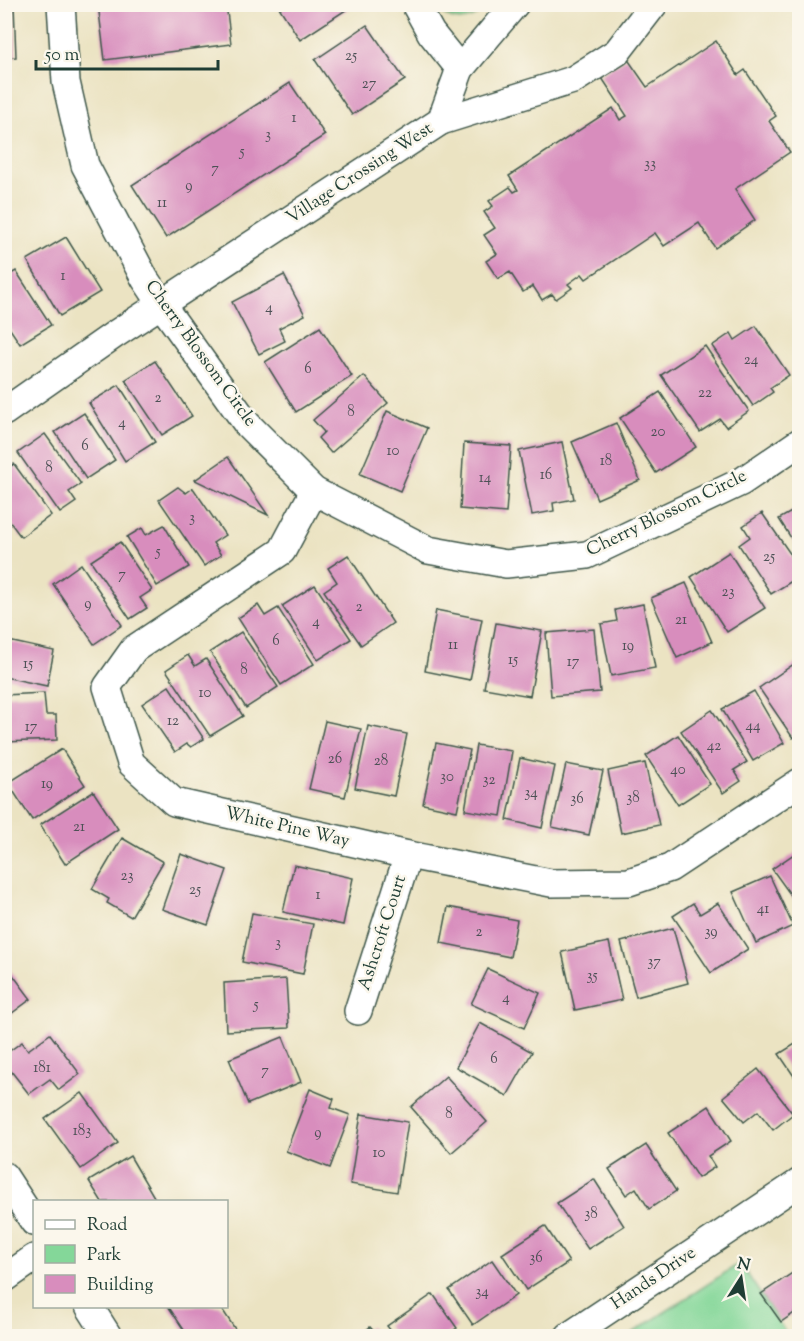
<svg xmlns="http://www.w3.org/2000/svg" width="804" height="1341" font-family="'Sorts Mill Goudy',serif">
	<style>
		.green { fill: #84d799; stroke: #528a66; stroke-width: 1.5 }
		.building { fill: #d88dbd }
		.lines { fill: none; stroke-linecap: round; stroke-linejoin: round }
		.street-casing { stroke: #3e5649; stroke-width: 30 }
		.street { stroke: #fff; stroke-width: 27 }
		.labels { text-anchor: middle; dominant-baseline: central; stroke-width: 5; stroke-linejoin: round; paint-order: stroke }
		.number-label { font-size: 15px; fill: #4d5156 }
		.street-label { font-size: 18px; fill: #1f3d34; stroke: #fbf7ec }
	</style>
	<rect width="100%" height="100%" fill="#fbf7ec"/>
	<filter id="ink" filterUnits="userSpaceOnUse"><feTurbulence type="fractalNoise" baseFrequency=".0167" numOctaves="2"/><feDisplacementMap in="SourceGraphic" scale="12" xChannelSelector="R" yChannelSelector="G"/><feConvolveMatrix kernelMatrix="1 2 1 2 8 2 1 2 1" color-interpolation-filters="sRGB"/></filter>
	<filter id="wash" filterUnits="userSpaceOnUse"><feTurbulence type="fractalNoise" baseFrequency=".008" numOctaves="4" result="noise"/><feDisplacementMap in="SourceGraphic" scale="24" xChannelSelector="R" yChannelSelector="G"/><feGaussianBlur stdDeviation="1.35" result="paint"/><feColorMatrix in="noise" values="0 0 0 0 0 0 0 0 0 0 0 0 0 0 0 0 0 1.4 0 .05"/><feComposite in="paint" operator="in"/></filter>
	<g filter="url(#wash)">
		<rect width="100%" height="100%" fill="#ebe3c2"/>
		<g class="green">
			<path d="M436,5H490C473,21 452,28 436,5Z"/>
			<polygon points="740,1263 788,1336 628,1336"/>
		</g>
		<g id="blocks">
			<g class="building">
				<polygon points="4,4 14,4 16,57 4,58"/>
				<polygon points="98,4 226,4 231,44 105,60"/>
				<polygon points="277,4 355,4 300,40"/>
				<polygon points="367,25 405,80 352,115 315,60"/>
				<polygon points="716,41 738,75 745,70 776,116 769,121 790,152 735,189 755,220 715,248 699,223 664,246 655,233 586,279 582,274 568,284 572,288 556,299 552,294 542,300 533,286 523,292 510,272 498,279 486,261 497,254 484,235 495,228 484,212 493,206 489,201 510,187 514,192 518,190 509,176 613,108 620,120 627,116 600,75 627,58 647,87"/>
				<polygon points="290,83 325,135 166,238 132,185"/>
				<polygon points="66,237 100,292 60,316 27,260"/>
				<polygon points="16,271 51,325 20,344 4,320 4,278"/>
				<polygon points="284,275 305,315 279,328 285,341 259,354 232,302"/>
				<polygon points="756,326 789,375 770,388 773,392 753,406 712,346 731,333 735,340"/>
				<polygon points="320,327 352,376 296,412 265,362"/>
				<polygon points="705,346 749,411 726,427 720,419 700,432 661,375"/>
				<polygon points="155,361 192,416 162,435 125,380"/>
				<polygon points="364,376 388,403 331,453 318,438 324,432 313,420"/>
				<polygon points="119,385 155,442 125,461 89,403"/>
				<polygon points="660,392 696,447 656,473 620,418"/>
				<polygon points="387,411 427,428 400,491 360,474"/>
				<polygon points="84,413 115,460 86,479 55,432"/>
				<polygon points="616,423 640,480 597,499 572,442"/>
				<polygon points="45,434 81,484 69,492 76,502 60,513 18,453"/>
				<polygon points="562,442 574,499 553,503 554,511 532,515 519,451"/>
				<polygon points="464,443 511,446 506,513 460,509"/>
				<polygon points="228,457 268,515 195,480"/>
				<polygon points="14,464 51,515 21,537 4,514 4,471"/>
				<polygon points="178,487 186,493 193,488 225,535 213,543 221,555 204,566 159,500"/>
				<polygon points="800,507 800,552 779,519"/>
				<polygon points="762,513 800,568 800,576 771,594 739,545 750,537 743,526"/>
				<polygon points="164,525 189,567 157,586 127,537 142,528 146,535"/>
				<polygon points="120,542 152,590 140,598 147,608 130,619 91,561"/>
				<polygon points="729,552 765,608 727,632 691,577"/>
				<polygon points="348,555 393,623 361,645 324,591 337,582 328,568"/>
				<polygon points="81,564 122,625 94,644 53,584"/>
				<polygon points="686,583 712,642 677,658 651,598"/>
				<polygon points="315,585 351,639 318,660 282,606"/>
				<polygon points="643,604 655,668 611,676 601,624 617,621 615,610"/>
				<polygon points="258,605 265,616 278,608 314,664 281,685 238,618"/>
				<polygon points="436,610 482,619 470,680 425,671"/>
				<polygon points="496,623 542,631 530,696 484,688"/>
				<polygon points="594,629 600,692 551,696 546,633"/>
				<polygon points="241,632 278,687 246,708 210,652"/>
				<polygon points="4,640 54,651 47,686 4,677"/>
				<polygon points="188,655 195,666 206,659 243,716 210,736 166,670"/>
				<polygon points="797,662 800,734 793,738 759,688"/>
				<polygon points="169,686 204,739 191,747 187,744 175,752 142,704"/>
				<polygon points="754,691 784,743 753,761 722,709"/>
				<polygon points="44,693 46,715 56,715 57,740 4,742 4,695"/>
				<polygon points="712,710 747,762 734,770 741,781 723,793 681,731"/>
				<polygon points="325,721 361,729 345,797 309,789"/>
				<polygon points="368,726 407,734 394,796 355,788"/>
				<polygon points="678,735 710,784 678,805 646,756"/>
				<polygon points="436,743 470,750 457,811 423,804"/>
				<polygon points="476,745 512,751 501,816 465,810"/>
				<polygon points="62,749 85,785 32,820 8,783"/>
				<polygon points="520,758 555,766 542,828 507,820"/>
				<polygon points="645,763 659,825 621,833 608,771"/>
				<polygon points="566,764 603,771 589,835 552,827"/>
				<polygon points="93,791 118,829 65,864 40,825"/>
				<polygon points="122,838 163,862 131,917 107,903 109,899 92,889"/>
				<polygon points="800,850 800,908 772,869"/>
				<polygon points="181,854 227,870 208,925 162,909"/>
				<polygon points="294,865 353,878 343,925 283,912"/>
				<polygon points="770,876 793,926 756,943 733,892"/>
				<polygon points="693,903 700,914 718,903 748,949 711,973 673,916"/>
				<polygon points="448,907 517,920 510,957 441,943"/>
				<polygon points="252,913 313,924 303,974 242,962"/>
				<polygon points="673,928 688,983 636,997 621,942"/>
				<polygon points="609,942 622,1000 575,1010 562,952"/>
				<polygon points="4,963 31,999 4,1019"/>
				<polygon points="488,969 540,993 524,1028 471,1004"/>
				<polygon points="286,979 289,1028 226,1031 224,983"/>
				<polygon points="480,1023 532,1052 507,1096 456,1067"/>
				<polygon points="50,1034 80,1074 59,1090 50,1079 29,1094 4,1062 4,1055 22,1042 28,1050"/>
				<polygon points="283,1037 301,1082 248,1104 229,1059"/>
				<polygon points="800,1041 800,1085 779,1054"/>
				<polygon points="758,1069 793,1114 773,1130 758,1111 744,1122 723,1097"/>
				<polygon points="446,1076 487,1122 451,1153 411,1107"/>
				<polygon points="310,1089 334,1099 331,1108 350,1115 330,1168 286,1151"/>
				<polygon points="82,1093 118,1143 81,1169 45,1119"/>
				<polygon points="709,1106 731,1141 708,1156 715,1167 698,1178 668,1133"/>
				<polygon points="361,1114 408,1122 397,1192 350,1184"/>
				<polygon points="646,1145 676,1191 649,1209 636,1188 626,1195 609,1169"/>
				<polygon points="130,1156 157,1202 102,1202 89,1181"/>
				<polygon points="594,1179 624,1226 588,1249 557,1203"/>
				<polygon points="545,1226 569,1262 526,1290 502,1254"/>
				<polygon points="492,1260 516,1295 473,1325 449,1290"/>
				<polygon points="800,1268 800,1309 781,1322 761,1294"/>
				<polygon points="433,1294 457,1328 445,1336 395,1336 387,1326"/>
				<polygon points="168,1306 220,1306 239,1335 188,1336"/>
				<polygon points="370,1327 378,1336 358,1336"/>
			</g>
		</g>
	</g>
	<g filter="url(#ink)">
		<use href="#blocks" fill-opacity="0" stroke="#3e5649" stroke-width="1.5"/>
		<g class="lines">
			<g class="street-casing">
				<g id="street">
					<polyline points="61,4 66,82 85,165 145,279 169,315 247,424 314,491 428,550 506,564 587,555 741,482 800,442"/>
					<polyline points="415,4 431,33 460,69"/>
					<polyline points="441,121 573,80 617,52 654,4"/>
					<polyline points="4,412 114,335 441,121 460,69 515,4"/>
					<polyline points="314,491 282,551 134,649 107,687 131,763 174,802 408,855 551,883 629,882 670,868 800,782"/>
					<polyline points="358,1011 408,855"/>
					<polyline points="4,1176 34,1222"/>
					<polyline points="4,1279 34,1258"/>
					<polyline points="89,1306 108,1336"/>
					<polyline points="569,1336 800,1182"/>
				</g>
			</g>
			<use href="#street" class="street"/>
		</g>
	</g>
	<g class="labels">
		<g class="number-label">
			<text x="351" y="56">25</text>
			<text x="369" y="84">27</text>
			<text x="294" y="118">1</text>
			<text x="268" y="135">3</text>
			<text x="242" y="152">5</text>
			<text x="650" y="164">33</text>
			<text x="215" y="169">7</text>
			<text x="189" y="186">9</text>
			<text x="162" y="203">11</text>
			<text x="63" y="276">1</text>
			<text x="269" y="308">4</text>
			<text x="751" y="360">24</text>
			<text x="308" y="369">6</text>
			<text x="705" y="393">22</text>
			<text x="158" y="398">2</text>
			<text x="351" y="412">8</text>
			<text x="122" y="423">4</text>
			<text x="658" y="432">20</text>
			<text x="85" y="446">6</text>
			<text x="393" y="451">10</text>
			<text x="606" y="461">18</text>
			<text x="49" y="468">8</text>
			<text x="546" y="475">16</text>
			<text x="485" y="478">14</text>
			<text x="192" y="518">3</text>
			<text x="158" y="552">5</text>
			<text x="769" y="557">25</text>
			<text x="122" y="575">7</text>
			<text x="728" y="592">23</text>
			<text x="88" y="604">9</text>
			<text x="359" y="607">2</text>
			<text x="681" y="620">21</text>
			<text x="316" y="622">4</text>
			<text x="276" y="641">6</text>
			<text x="453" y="645">11</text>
			<text x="628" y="646">19</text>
			<text x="513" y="660">15</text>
			<text x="573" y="662">17</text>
			<text x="28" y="664">15</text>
			<text x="244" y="670">8</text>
			<text x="205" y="693">10</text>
			<text x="173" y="721">12</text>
			<text x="753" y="726">44</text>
			<text x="31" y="727">17</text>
			<text x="714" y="746">42</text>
			<text x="335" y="759">26</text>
			<text x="381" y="761">28</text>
			<text x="678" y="770">40</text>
			<text x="447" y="777">30</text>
			<text x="489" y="780">32</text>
			<text x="47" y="784">19</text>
			<text x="531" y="793">34</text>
			<text x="633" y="798">38</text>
			<text x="577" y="799">36</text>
			<text x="79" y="827">21</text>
			<text x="127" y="876">23</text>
			<text x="195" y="890">25</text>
			<text x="318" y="895">1</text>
			<text x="763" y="909">41</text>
			<text x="479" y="932">2</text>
			<text x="711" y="932">39</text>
			<text x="278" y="943">3</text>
			<text x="654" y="962">37</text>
			<text x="592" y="976">35</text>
			<text x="506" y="998">4</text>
			<text x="256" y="1005">5</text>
			<text x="494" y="1059">6</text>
			<text x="42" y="1068">181</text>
			<text x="265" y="1071">7</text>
			<text x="449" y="1114">8</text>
			<text x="82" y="1131">183</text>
			<text x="318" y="1133">9</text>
			<text x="379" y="1153">10</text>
			<text x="591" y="1214">38</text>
			<text x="536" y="1258">36</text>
			<text x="482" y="1292">34</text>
		</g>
		<g class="street-label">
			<text transform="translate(360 174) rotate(-33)">Village Crossing West</text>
			<text transform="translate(200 354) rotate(54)">Cherry Blossom Circle</text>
			<text transform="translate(667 514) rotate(-26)">Cherry Blossom Circle</text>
			<text transform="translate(287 828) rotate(13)">White Pine Way</text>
			<text transform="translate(383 933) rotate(-72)">Ashcroft Court</text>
			<text transform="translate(654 1279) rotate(-34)">Hands Drive</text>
		</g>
	</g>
	<rect width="804" height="1341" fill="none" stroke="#fbf7ec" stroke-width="24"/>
	<rect x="33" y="1200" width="195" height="108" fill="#fbf7ec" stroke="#a3ada2" stroke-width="1.5"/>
	<rect x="45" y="1220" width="30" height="9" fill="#ffffff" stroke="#a3ada2" stroke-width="1.5"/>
	<text x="87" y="1230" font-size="18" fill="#1f3d34">Road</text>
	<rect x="45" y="1245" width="30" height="18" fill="#84d799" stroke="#a3ada2" stroke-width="1.5"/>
	<text x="87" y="1260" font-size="18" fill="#1f3d34">Park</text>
	<rect x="45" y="1275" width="30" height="18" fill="#d88dbd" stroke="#a3ada2" stroke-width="1.5"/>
	<text x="87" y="1290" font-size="18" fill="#1f3d34">Building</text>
	<g transform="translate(741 1278) rotate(12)" stroke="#fbf7ec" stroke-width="4.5" paint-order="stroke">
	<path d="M0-4.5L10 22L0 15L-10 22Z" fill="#1f3d34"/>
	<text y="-9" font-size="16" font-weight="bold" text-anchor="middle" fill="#1f3d34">N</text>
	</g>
	<path d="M36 60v9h182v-9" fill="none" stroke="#1f3d34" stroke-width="3"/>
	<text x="45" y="60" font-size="18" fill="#1f3d34" stroke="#fbf7ec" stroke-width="4.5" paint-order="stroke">50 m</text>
</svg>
